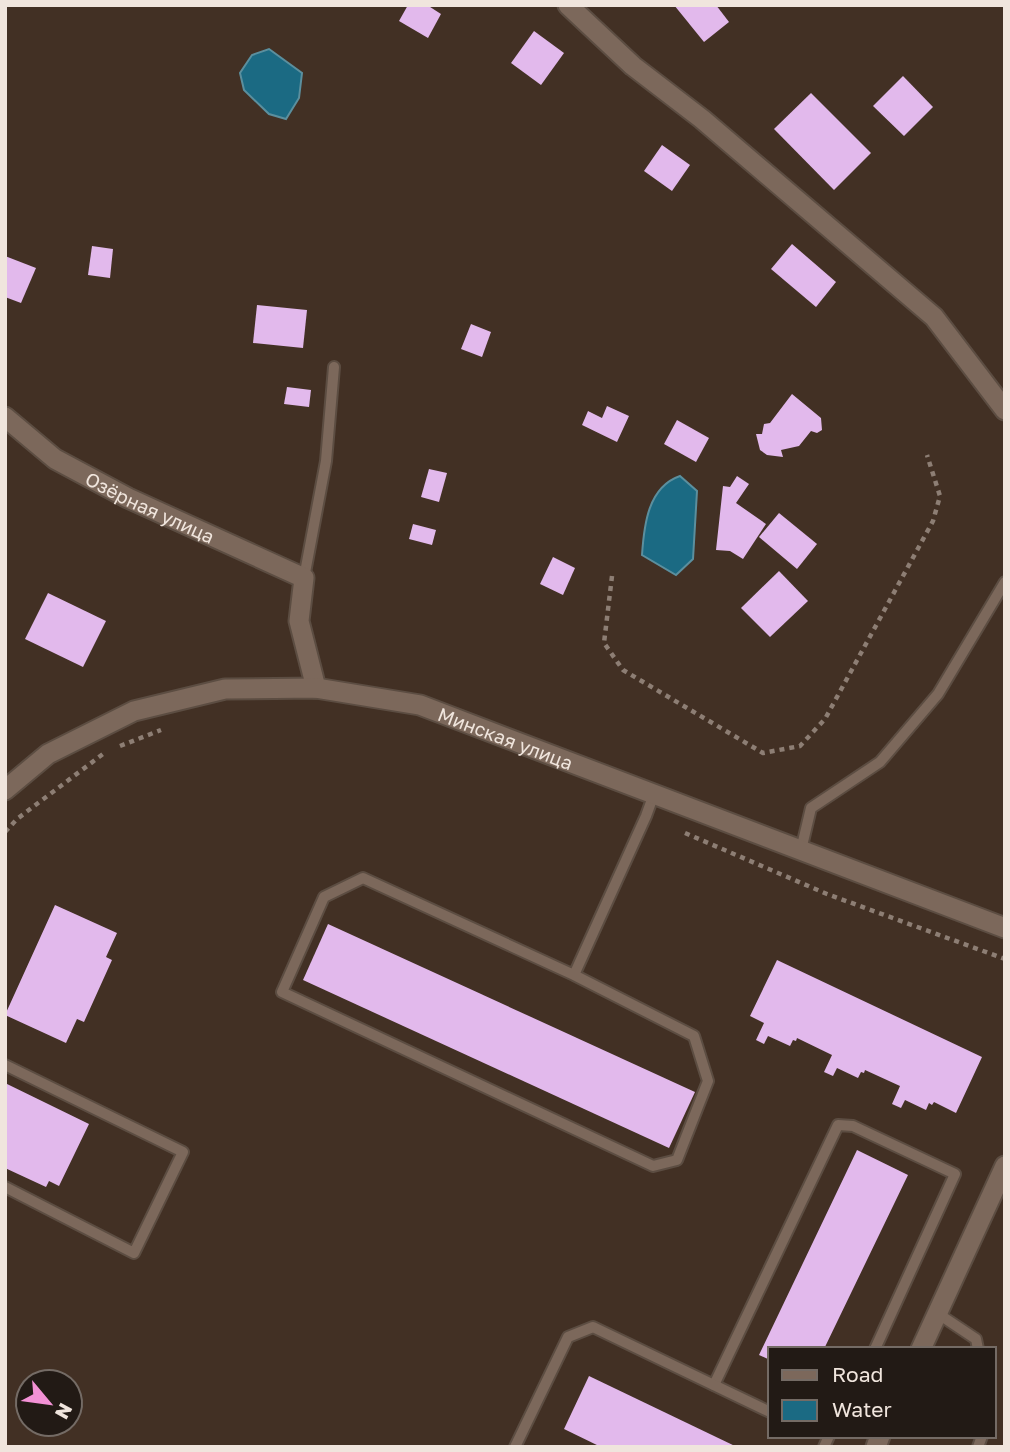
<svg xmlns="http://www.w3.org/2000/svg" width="1010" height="1452" font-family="'Golos Text',sans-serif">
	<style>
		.water { fill: #1b6a83; stroke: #5b8f9e; stroke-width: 2 }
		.building { fill: #e2b9ec }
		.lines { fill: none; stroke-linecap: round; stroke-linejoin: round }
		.service-casing { stroke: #5c4d42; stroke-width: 14 }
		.minor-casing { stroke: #5c4d42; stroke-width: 23 }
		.path { stroke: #8d7e74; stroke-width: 4.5; stroke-dasharray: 5 5; stroke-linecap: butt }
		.service { stroke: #7c685b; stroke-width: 10 }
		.minor { stroke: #7c685b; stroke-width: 19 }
		.labels { text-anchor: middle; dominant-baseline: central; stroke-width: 7; stroke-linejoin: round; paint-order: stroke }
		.street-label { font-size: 19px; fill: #f0e5dd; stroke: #221a15 }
	</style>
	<rect width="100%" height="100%" fill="#423024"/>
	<g class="water">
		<polygon points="269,49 302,73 299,98 286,119 269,114 244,90 240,73 252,55"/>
		<path d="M680,476L697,491L693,559L676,575L642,555C644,525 648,487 680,476Z"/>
	</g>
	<g class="building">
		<polygon points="408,5 427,5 441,14 428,38 399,21"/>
		<polygon points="674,5 716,5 729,22 704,42"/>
		<polygon points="534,31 564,53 541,85 511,63"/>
		<polygon points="903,76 933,107 904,136 873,106"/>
		<polygon points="811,93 871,153 834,190 774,129"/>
		<polygon points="662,145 690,165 672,191 644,171"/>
		<polygon points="792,244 836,282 816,307 771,269"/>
		<polygon points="92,246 113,249 110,278 88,275"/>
		<polygon points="5,256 36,268 21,303 5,297"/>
		<polygon points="257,305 307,310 303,348 253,343"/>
		<polygon points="471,324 491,332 482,357 461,349"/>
		<polygon points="287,387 311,390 309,407 284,404"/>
		<polygon points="792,394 821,418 822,430 817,433 811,431 799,446 781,450 783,457 767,455 760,450 756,434 762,434 764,424 770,423"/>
		<polygon points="607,406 629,416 617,442 582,425 588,411 602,418"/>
		<polygon points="677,420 709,438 696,462 664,444"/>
		<polygon points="429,469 447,473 439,502 421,497"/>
		<polygon points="737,476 749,484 736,503 766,524 743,559 730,551 716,550 723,486 730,487"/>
		<polygon points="779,513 817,544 797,569 759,537"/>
		<polygon points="413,524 436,530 432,545 409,539"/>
		<polygon points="553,557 575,568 563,595 540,584"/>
		<polygon points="779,571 808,601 770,637 741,608"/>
		<polygon points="48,593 106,621 83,667 25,639"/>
		<polygon points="55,905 117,933 106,957 112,960 84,1022 77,1019 66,1043 5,1015"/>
		<polygon points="328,924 695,1092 669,1148 303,980"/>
		<polygon points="777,960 982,1057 956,1113 934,1102 932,1105 929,1103 926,1110 905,1100 901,1108 892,1104 900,1086 865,1070 864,1073 861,1072 858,1078 837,1068 833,1076 824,1072 832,1055 797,1038 796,1041 793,1040 790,1046 768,1036 764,1044 756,1040 764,1023 750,1016"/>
		<polygon points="5,1083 89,1124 59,1186 49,1181 46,1187 5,1168"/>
		<polygon points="857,1150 908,1175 824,1349 770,1349 770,1360 759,1355"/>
		<polygon points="589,1376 737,1447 601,1447 564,1429"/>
	</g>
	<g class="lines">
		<g class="service-casing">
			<g id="service">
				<polyline points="304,578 326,461 334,367"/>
				<polyline points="801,850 811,808 880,762 938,694 1005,582"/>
				<polyline points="574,975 694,1036 708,1081 677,1160 653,1166 282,992 324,897 363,878 574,975 646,816 654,794"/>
				<polyline points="5,1065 183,1152 134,1253 5,1187"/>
				<polyline points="937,1313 976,1339 978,1349"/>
				<polyline points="714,1385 838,1125 853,1126 955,1174 875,1349"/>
				<polyline points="515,1447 568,1337 593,1327 770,1412"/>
				<polyline points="824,1447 829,1436"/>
				<polyline points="978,1447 982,1436"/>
			</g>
		</g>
		<g class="minor-casing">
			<g id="minor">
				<polyline points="568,5 633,66 702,119 934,317 1005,410"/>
				<path id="s1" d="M5,417L55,459L128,498L304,578L299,621L316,688"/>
				<path id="s2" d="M5,790L48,754L134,711L225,689L316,688L420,705L1005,928"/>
				<polyline points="921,1349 1005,1166"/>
				<polyline points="876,1447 880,1436"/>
			</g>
		</g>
		<g class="path">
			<polyline points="612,576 604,643 623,670 763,753 800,746 825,719 933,521 940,496 927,455"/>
			<polyline points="120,746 161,730"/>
			<polyline points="5,832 17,819 103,754"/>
			<polyline points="685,833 827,894 1005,959"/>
		</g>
		<use href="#service" class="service"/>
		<use href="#minor" class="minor"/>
	</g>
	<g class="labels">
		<g class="street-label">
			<text stroke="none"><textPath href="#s1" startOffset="172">Озёрная улица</textPath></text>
			<text stroke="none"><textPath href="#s2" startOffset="534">Минская улица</textPath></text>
		</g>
	</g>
	<rect width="1010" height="1452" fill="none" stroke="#f0e5dd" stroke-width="14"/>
	<rect x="768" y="1347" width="228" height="91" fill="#221a15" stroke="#746b65" stroke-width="2"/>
	<rect x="782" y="1370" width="35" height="10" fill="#7c685b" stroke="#746b65" stroke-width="2"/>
	<text x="832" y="1382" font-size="21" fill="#f0e5dd">Road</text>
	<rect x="782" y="1400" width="35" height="21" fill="#1b6a83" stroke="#746b65" stroke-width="2"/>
	<text x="832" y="1417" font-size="21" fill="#f0e5dd">Water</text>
	<g transform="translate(49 1403) rotate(119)"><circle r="33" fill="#221a15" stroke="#746b65" stroke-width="2"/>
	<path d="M0-5L12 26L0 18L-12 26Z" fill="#f391d5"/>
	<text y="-10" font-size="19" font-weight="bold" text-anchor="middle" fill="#f0e5dd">N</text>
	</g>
</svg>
